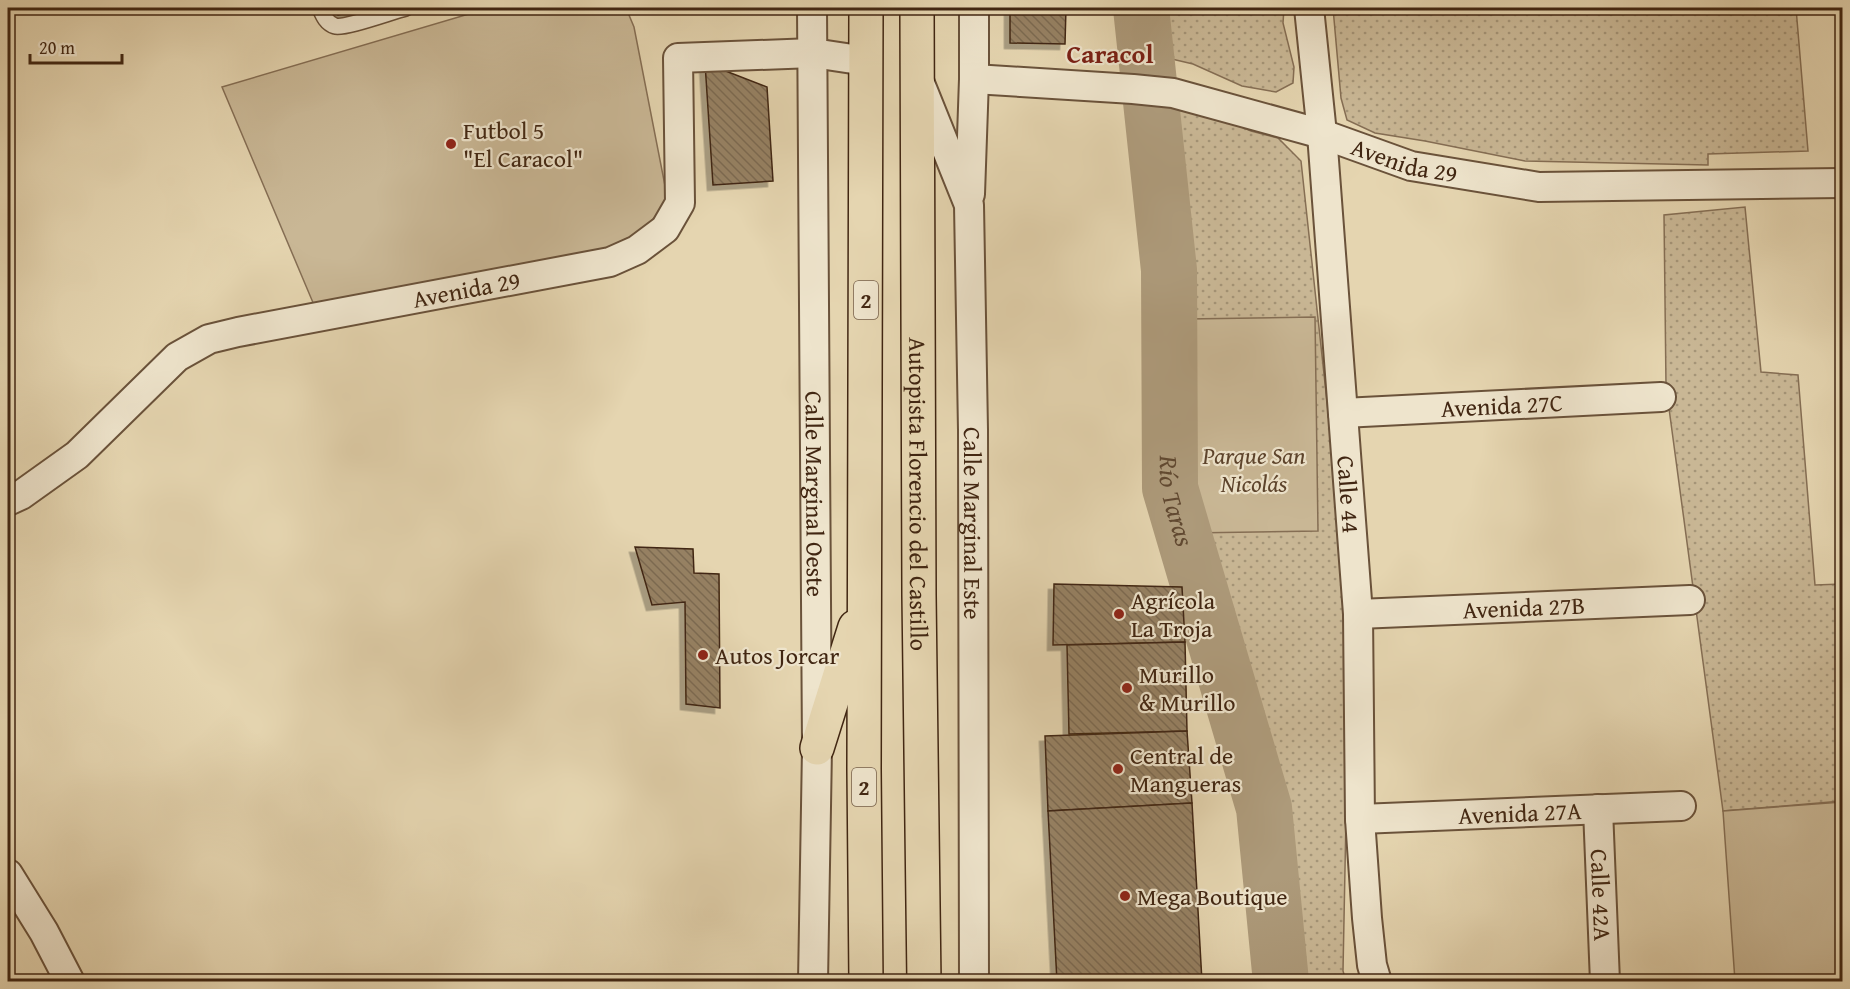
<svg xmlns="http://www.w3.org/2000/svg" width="1850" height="989" font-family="'Gentium Book Plus',serif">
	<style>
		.green { fill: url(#green-dots); stroke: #856e54; stroke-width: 1.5 }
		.pitch { fill: #c9b795; stroke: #856e54; stroke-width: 1.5 }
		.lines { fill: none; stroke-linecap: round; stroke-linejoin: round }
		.river { stroke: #ad9a7a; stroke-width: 56 }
		.building { fill: url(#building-back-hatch); stroke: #412612; stroke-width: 1.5; filter: url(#shadow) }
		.service-casing { stroke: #6a523a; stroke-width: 18 }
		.minor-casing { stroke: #6a523a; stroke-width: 32 }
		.trunk-casing { stroke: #412612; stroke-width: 36 }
		.service { stroke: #eee4cc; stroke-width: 15 }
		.minor { stroke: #eee4cc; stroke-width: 28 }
		.trunk { stroke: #e5d5b0; stroke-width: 33 }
		.poi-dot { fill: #8f2418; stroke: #eee4cc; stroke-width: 2 }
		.labels { text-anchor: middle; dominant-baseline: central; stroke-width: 4.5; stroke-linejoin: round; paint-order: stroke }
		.shield { fill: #eee4cc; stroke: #755f4a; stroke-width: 1.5 }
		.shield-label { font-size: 22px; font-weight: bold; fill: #412612 }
		.poi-label { font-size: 24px; fill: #412612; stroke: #eee4cc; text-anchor: start }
		.street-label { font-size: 24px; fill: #412612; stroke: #eee4cc }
		.park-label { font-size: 24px; font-style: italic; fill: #5c432c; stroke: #eee4cc }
		.neighbourhood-label { font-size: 26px; font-weight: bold; fill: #7a1f14; stroke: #eee4cc }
		.water-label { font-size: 26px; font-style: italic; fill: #614931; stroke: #eee4cc }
	</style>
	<defs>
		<pattern id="green-dots" width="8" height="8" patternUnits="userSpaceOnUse" patternTransform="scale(1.5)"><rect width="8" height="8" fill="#c9b795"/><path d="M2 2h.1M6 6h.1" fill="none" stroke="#a59578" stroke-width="1.8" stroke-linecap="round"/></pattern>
		<pattern id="building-back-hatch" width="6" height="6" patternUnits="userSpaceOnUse" patternTransform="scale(1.5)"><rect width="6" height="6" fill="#968164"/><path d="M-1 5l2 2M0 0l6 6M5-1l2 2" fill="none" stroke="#7c6951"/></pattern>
		<filter id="shadow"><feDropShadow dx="-5.5" dy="5.5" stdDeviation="0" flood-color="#0004"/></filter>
	</defs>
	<rect width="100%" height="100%" fill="#e5d5b0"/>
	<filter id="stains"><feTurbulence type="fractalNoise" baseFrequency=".00333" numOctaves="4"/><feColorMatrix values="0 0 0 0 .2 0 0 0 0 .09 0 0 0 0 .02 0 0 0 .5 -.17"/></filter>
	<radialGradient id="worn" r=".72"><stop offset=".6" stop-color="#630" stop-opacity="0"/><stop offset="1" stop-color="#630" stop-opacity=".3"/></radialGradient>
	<g class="green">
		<polygon points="1146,8 1284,8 1283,23 1294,67 1293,83 1276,92 1242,86 1193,64 1146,53"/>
		<polygon points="1333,8 1796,8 1808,151 1708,154 1708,165 1525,161 1425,141 1375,133 1347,120 1341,98"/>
		<polygon points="1154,97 1223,119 1251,131 1278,138 1301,161 1350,615 1343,971 1346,981 1285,981 1268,805 1190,533 1174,487 1172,265"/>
		<polygon points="1745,207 1761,372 1798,375 1815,585 1842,584 1842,801 1723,811 1666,386 1664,215"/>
	</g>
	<g class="pitch">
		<polygon points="489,8 626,8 634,27 668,201 649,224 628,238 605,249 314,305 222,87"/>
		<polygon points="1315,317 1318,531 1190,533 1187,319"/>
		<polygon points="1842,802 1842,981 1735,981 1723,811"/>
	</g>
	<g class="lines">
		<path class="river" id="s1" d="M1141,8L1169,270L1170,488L1264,808L1281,982"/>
	</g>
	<g class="building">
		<polygon points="336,8 365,8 338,15"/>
		<polygon points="1010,8 1066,8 1065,44 1010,43"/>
		<polygon points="705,63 767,87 773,181 713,185"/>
		<polygon points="635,547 693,549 694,573 719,574 720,708 686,704 685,602 652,605"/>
		<polygon points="1054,584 1182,587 1185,642 1053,645"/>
		<polygon points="1185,642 1187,731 1069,734 1067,645"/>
		<polygon points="1187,731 1192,803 1048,811 1045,736"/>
		<polygon points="1192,803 1202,982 1057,982 1048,811"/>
	</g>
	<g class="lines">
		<g class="service-casing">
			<path id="service" d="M320,8C323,15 326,23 335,26C344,29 393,11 406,8"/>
		</g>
		<g class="minor-casing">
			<g id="minor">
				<path id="s2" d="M812,8L817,748L813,982"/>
				<path id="s3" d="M1309,8L1322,134L1358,614L1360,819L1367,918L1372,965L1377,982"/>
				<path id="s4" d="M974,79L1133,89L1173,93L1322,134L1411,166L1539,187L1842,183"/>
				<path id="s5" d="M919,81L969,205L973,430L974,982"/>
				<polyline points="970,194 974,79 974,8"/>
				<path id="s6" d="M1343,413L1661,397"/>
				<path id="s7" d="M8,501L21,495L77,455L177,357L209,339L238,332L610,262L637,250L665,229L680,203L678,58L813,53L866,61"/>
				<path id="s8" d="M1358,614L1690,600"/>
				<path id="s9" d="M1598,809L1605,982"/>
				<path id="s10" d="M1360,819L1681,806"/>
				<polyline points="8,874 44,932 70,982"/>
			</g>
		</g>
		<g class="trunk-casing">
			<g id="trunk">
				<path id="s11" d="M917,8L919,595L924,982"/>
				<polyline points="817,748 855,627"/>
				<polyline points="866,982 864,769 866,8"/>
			</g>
		</g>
		<use href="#service" class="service"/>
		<use href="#minor" class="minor"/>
		<use href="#trunk" class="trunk"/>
	</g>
	<g class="poi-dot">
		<circle cx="451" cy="144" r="6"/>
		<circle cx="1119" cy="614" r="6"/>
		<circle cx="703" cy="655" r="6"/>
		<circle cx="1127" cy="688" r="6"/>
		<circle cx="1118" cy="769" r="6"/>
		<circle cx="1125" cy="896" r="6"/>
	</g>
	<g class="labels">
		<g class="shield">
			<rect x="854" y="281" width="24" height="38" rx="4.5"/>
			<rect x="852" y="768" width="24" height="38" rx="4.5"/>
		</g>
		<g class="shield-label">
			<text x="866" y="300">2</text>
			<text x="864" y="787">2</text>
		</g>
		<g class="poi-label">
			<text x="463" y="130">Futbol 5<tspan x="463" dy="28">"El Caracol"</tspan></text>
			<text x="1131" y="600">Agrícola<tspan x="1131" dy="28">La Troja</tspan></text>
			<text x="715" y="655">Autos Jorcar</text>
			<text x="1139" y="674">Murillo<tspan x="1139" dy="28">&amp; Murillo</tspan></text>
			<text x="1130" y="755">Central de<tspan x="1130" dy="28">Mangueras</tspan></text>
			<text x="1137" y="896">Mega Boutique</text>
		</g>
		<g class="street-label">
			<text stroke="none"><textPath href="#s4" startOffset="441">Avenida 29</textPath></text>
			<text stroke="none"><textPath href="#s7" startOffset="522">Avenida 29</textPath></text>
			<text stroke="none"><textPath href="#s6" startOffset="159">Avenida 27C</textPath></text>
			<text stroke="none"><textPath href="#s3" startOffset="488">Calle 44</textPath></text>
			<text stroke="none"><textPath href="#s2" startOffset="486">Calle Marginal Oeste</textPath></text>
			<text stroke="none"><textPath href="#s11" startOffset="486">Autopista Florencio del Castillo</textPath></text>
			<text stroke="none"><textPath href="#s5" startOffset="452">Calle Marginal Este</textPath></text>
			<text stroke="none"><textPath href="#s8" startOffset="166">Avenida 27B</textPath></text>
			<text stroke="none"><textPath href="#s10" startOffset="160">Avenida 27A</textPath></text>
			<text stroke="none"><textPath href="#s9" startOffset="86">Calle 42A</textPath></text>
		</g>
		<g class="park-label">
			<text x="1254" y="455">Parque San<tspan x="1254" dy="28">Nicolás</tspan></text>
		</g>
		<g class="neighbourhood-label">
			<text x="1110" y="53">Caracol</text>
		</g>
		<g class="water-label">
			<text stroke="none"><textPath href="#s1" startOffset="495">Río Taras</textPath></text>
		</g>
	</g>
	<rect width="1850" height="989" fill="none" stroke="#e5d5b0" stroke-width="30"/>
	<rect x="9" y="9" width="1832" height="971" fill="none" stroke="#412612" stroke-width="3"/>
	<rect x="15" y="15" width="1820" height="959" fill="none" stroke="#412612" stroke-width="1.5"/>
	<path d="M30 54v9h92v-9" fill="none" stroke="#412612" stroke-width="3"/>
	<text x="39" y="54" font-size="18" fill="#412612" stroke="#eee4cc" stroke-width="4.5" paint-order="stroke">20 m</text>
	<rect width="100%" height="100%" filter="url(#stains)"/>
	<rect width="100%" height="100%" fill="url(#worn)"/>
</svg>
